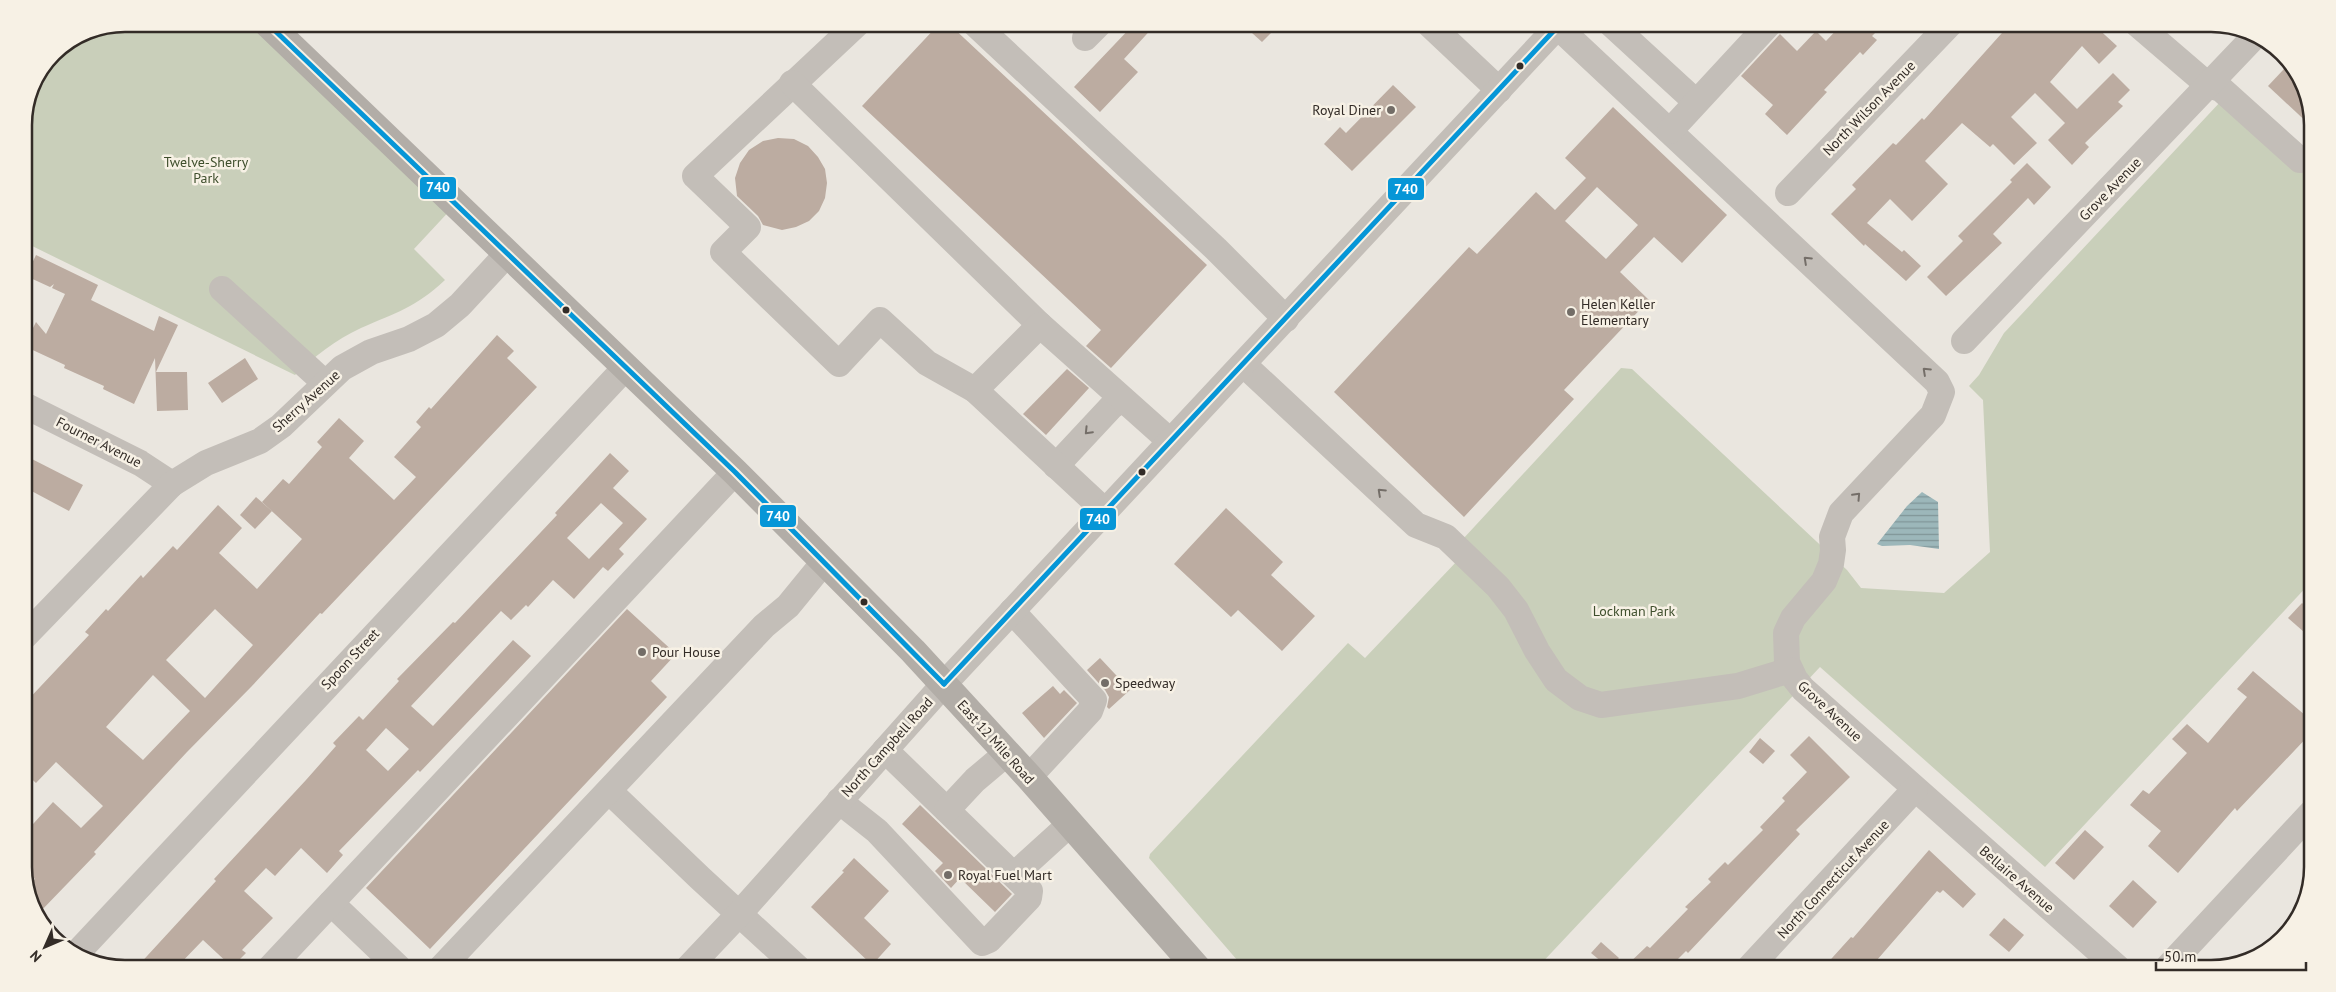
<svg xmlns="http://www.w3.org/2000/svg" width="2336" height="992" font-family="'PT Sans',sans-serif">
	<style>
		.park { fill: #c9cfba }
		.water { fill: url(#water-rules) }
		.building { fill: #bcaca1; fill-rule: evenodd }
		.lines { fill: none; stroke-linecap: round; stroke-linejoin: round }
		.minor { stroke: #c3beb8; stroke-width: 26 }
		.major { stroke: #b2ada7; stroke-width: 28 }
		.bus-1-casing { stroke: #f7f1e5; stroke-width: 9 }
		.bus-1 { stroke: #0696d7; stroke-width: 5 }
		.oneway { stroke: #746e68 }
		.bus-dot { fill: #332c27; stroke: #f7f1e5; stroke-width: 2 }
		.poi-dot { fill: #736d67; stroke: #f7f1e5; stroke-width: 2 }
		.labels { text-anchor: middle; dominant-baseline: central; stroke-width: 5; stroke-linejoin: round; paint-order: stroke }
		.street-label { font-size: 14px; fill: #332c27; stroke: #f7f1e5 }
		.poi-label { font-size: 14px; fill: #332c27; stroke: #f7f1e5; text-anchor: start }
		.park-label { font-size: 14px; fill: #3f4f2d; stroke: #f7f1e5 }
		.rim { fill: none; stroke: #332c27; stroke-width: 2.5 }
		.line-badge { stroke: #f7f1e5; stroke-width: 2 }
		.badge-label { font-size: 14px; text-anchor: middle; font-weight: bold; fill: #fff }
	</style>
	<defs>
		<pattern id="water-rules" width="6" height="5" patternUnits="userSpaceOnUse" patternTransform="scale(1.25)"><rect width="6" height="5" fill="#9cb7ba"/><path d="M0 2.5h6" fill="none" stroke="#809597"/></pattern>
	</defs>
	<rect width="100%" height="100%" fill="#eae6df"/>
	<g class="park">
		<path d="M125,24H264L454,206L414,249L445,280C415,308 397,312 361,328C335,340 315,356 295,375L24,242V119L34,81L54,53L87,31Z"/>
		<polygon points="2222,100 2296,170 2312,153 2312,581 2045,867 1820,667 1537,968 1244,968 1149,858 1150,854 1348,643 1365,658 1458,560 1463,539 1621,368 1632,369 1847,570 1861,588 1944,593 1990,552 1983,400 1969,386 1979,375 2004,333"/>
	</g>
	<polygon class="water" points="1922,492 1938,502 1939,549 1910,545 1882,546 1877,544 1907,506"/>
	<g class="building">
		<polygon points="939,24 949,24 1207,265 1111,368 1086,346 1101,330 862,106"/>
		<polygon points="1134,24 1156,24 1124,59 1138,72 1100,112 1074,87"/>
		<polygon points="1242,24 1280,24 1262,42"/>
		<polygon points="1842,24 1884,24 1872,36 1877,40 1863,55 1860,52 1824,90 1827,92 1787,135 1765,114 1773,105 1741,76 1780,34 1797,51 1816,31 1826,41"/>
		<polygon points="2010,24 2093,24 2117,46 2099,64 2082,46 2050,82 2077,109 2113,73 2130,90 2118,102 2123,106 2085,143 2089,147 2072,165 2048,140 2065,123 2035,93 2011,117 2037,143 2014,165 1993,144 1990,147 1962,123 1925,161 1948,184 1912,221 1890,199 1867,223 1902,252 1904,250 1921,266 1906,281 1865,244 1864,246 1831,214 1856,189 1852,185 1893,143 1896,145 1922,118 1924,120"/>
		<polygon points="2284,69 2298,82 2312,119 2312,127 2268,86"/>
		<polygon points="1393,85 1416,107 1352,171 1324,144 1340,127 1346,133"/>
		<path d="M1613,107L1727,215L1682,263L1654,237L1620,272L1649,300L1564,390L1574,399L1464,517L1334,392L1469,247L1477,254L1536,192L1555,210L1586,178L1565,158ZM1597,187L1638,225L1606,259L1565,221Z"/>
		<polygon points="778,138 794,139 808,146 818,157 825,169 827,183 825,198 819,211 809,221 796,227 782,230 763,225 758,216 737,196 735,178 740,163 749,150 763,141"/>
		<polygon points="2027,163 2051,187 2034,205 2028,198 1993,234 2002,243 1946,296 1927,277 1963,241 1958,236 2012,182 2010,180"/>
		<polygon points="36,255 98,285 91,300 154,331 159,316 178,325 156,372 187,372 188,410 157,411 155,358 134,404 103,389 104,386 64,368 65,365 24,346 36,322 46,334 65,294 52,288 54,284 50,287 26,276"/>
		<path d="M497,335L514,351L507,358L537,387L322,614L320,613L251,687L187,752L94,852L96,854L39,913L28,885L35,879L24,869V834L53,802L81,828L103,806L56,762L36,783L24,772V704L89,635L85,632L106,609L108,611L141,575L143,578L173,546L177,550L218,505L242,528L219,553L257,589L302,539L262,502L283,479L289,484L322,447L317,442L339,418L364,441L349,458L394,500L416,477L394,457L421,427L416,422L429,407L431,409ZM215,609L253,645L205,698L166,660ZM153,675L190,711L143,760L106,727Z"/>
		<polygon points="245,358 258,379 222,403 208,383"/>
		<polygon points="1067,369 1089,388 1046,435 1023,414"/>
		<path d="M610,453L629,471L613,488L647,519L619,549L624,554L608,571L603,567L574,599L553,580L528,607L526,605L511,620L501,611L411,706L433,726L513,640L531,656L420,772L418,770L339,851L343,855L327,873L301,848L275,876L266,868L244,891L273,918L242,950L246,953L232,967L203,940L176,968H136L216,881L214,879L306,780L336,746L333,743L359,716L363,720L399,681L397,679L453,622L455,623L557,515L555,513ZM601,503L623,523L589,559L567,538ZM386,728L409,749L388,771L366,750Z"/>
		<polygon points="24,455 83,485 69,511 24,487"/>
		<polygon points="256,497 272,511 255,529 240,515"/>
		<polygon points="1226,508 1283,562 1271,575 1315,616 1282,651 1238,610 1231,617 1174,564"/>
		<polygon points="2302,603 2312,612 2312,622 2304,632 2288,618"/>
		<polygon points="627,609 676,654 651,681 667,697 430,949 366,888"/>
		<polygon points="1100,658 1130,690 1109,709 1107,707 1109,697 1105,690 1087,670"/>
		<polygon points="2253,671 2312,721 2312,732 2237,811 2235,808 2178,873 2148,846 2161,831 2130,805 2143,790 2149,794 2187,753 2172,739 2187,724 2208,743 2247,697 2237,689"/>
		<polygon points="1053,686 1060,694 1064,690 1077,703 1044,738 1022,713"/>
		<polygon points="1809,736 1850,777 1796,830 1800,834 1688,953 1686,951 1669,968 1624,968 1647,946 1650,948 1688,909 1685,907 1711,882 1708,879 1725,862 1728,865 1763,830 1760,827 1785,801 1782,798 1807,772 1790,755"/>
		<polygon points="1760,738 1775,751 1763,764 1749,752"/>
		<polygon points="920,805 1012,894 995,912 960,878 951,888 935,871 943,863 902,824"/>
		<polygon points="2085,830 2104,847 2074,880 2055,863"/>
		<polygon points="1929,850 1976,894 1963,908 1943,890 1940,893 1937,891 1877,960 1886,968 1823,968 1851,937 1853,938"/>
		<polygon points="854,858 889,891 864,918 891,944 872,965 811,907 844,872 842,871"/>
		<polygon points="2133,880 2157,902 2133,928 2109,906"/>
		<polygon points="2004,918 2024,935 2009,952 1989,935"/>
		<polygon points="1601,942 1619,958 1609,968 1591,953"/>
	</g>
	<g class="lines">
		<g class="minor">
			<polyline points="857,24 695,176 748,227 723,252 839,364 880,320 927,363 975,390"/>
			<polyline points="975,24 1216,249 1286,319"/>
			<polyline points="1429,24 1499,90"/>
			<polyline points="1611,24 1696,102"/>
			<polyline points="2137,24 2208,85 2221,89 2300,160"/>
			<polyline points="1557,26 1937,382 1942,392 1933,415 1841,513 1832,537 1833,550 1831,564 1824,581 1793,618 1786,633 1787,662 1795,679 1803,689 2118,968"/>
			<polyline points="1085,38 1099,24"/>
			<polyline points="792,83 1040,325"/>
			<polyline points="1670,131 1769,24"/>
			<polyline points="1788,193 1950,24"/>
			<polyline points="222,289 325,383"/>
			<polyline points="1964,341 2255,36"/>
			<polyline points="1243,364 1416,525 1446,537 1498,587 1516,610 1537,651 1556,680 1580,698 1601,705 1738,686 1790,670"/>
			<polyline points="24,405 140,463 172,484"/>
			<polyline points="1056,466 1112,406 1122,399"/>
			<polyline points="1105,511 975,390 1040,325 1170,441"/>
			<polyline points="1012,611 1094,700 1090,711 1029,777"/>
			<polyline points="24,637 172,484 206,463 260,441 281,426 342,368 371,352 409,339 436,325 460,305 507,254"/>
			<polyline points="609,791 700,878 798,968"/>
			<polyline points="839,801 877,831 982,943 989,940 1029,898 1030,891 885,750"/>
			<polyline points="947,810 975,780 1007,753"/>
			<polyline points="1014,875 1070,824"/>
			<polyline points="331,903 399,968"/>
			<polyline points="77,953 626,367"/>
			<polyline points="270,968 735,472"/>
			<polyline points="441,968 764,626 788,606 824,562"/>
			<polyline points="688,968 739,914 944,684 1560,24"/>
			<polyline points="1749,968 1915,789"/>
			<polyline points="2167,968 2312,812"/>
		</g>
		<polyline class="major" points="268,24 735,472 913,651 1029,777 1197,968"/>
		<g class="bus-1-casing">
			<g id="bus-1">
				<polyline points="268,24 735,472 944,684"/>
				<polyline points="944,684 1560,24"/>
			</g>
		</g>
		<use href="#bus-1" class="bus-1"/>
	</g>
	<defs><path id="oneway-chevron" d="M-2-3.5L2.5 0L-2 3.5" fill="none" stroke-width="1.6" stroke-linecap="round" stroke-linejoin="round" transform="scale(1.25)"/></defs>
	<g class="oneway">
		<use href="#oneway-chevron" transform="translate(1807 260) rotate(-137)"/>
		<use href="#oneway-chevron" transform="translate(1926 371) rotate(-137)"/>
		<use href="#oneway-chevron" transform="translate(1088 431) rotate(134)"/>
		<use href="#oneway-chevron" transform="translate(1381 492) rotate(-137)"/>
		<use href="#oneway-chevron" transform="translate(1857 496) rotate(-47)"/>
	</g>
	<g class="bus-dot">
		<circle cx="1520" cy="66" r="4.5"/>
		<circle cx="566" cy="310" r="4.5"/>
		<circle cx="1142" cy="472" r="4.5"/>
		<circle cx="864" cy="602" r="4.5"/>
	</g>
	<g class="poi-dot">
		<circle cx="1391" cy="110" r="5"/>
		<circle cx="1571" cy="312" r="5"/>
		<circle cx="642" cy="652" r="5"/>
		<circle cx="1105" cy="683" r="5"/>
		<circle cx="948" cy="875" r="5"/>
	</g>
	<g class="labels">
		<g class="street-label">
			<text transform="translate(1869 108) rotate(-46)">North Wilson Avenue</text>
			<text transform="translate(2110 189) rotate(-46)">Grove Avenue</text>
			<text transform="translate(306 401) rotate(-42)">Sherry Avenue</text>
			<text transform="translate(99 442) rotate(27)">Fourner Avenue</text>
			<text transform="translate(350 659) rotate(-47)">Spoon Street</text>
			<text transform="translate(1830 711) rotate(43)">Grove Avenue</text>
			<text transform="translate(996 742) rotate(48)">East 12 Mile Road</text>
			<text transform="translate(887 747) rotate(-48)">North Campbell Road</text>
			<text transform="translate(1833 879) rotate(-47)">North Connecticut Avenue</text>
			<text transform="translate(2017 879) rotate(41)">Bellaire Avenue</text>
		</g>
		<g class="poi-label">
			<text x="1381" y="110" text-anchor="end">Royal Diner</text>
			<text x="1581" y="304">Helen Keller<tspan x="1581" dy="16">Elementary</tspan></text>
			<text x="652" y="652">Pour House</text>
			<text x="1115" y="683">Speedway</text>
			<text x="958" y="875">Royal Fuel Mart</text>
		</g>
		<g class="park-label">
			<text x="206" y="162">Twelve-Sherry<tspan x="206" dy="16">Park</tspan></text>
			<text x="1634" y="611">Lockman Park</text>
		</g>
	</g>
	<path d="M0 0H2336V992H0ZM125 32H2211A93 93 0 0 1 2304 125V867A93 93 0 0 1 2211 960H125A93 93 0 0 1 32 867V125A93 93 0 0 1 125 32Z" fill="#f7f1e5" fill-rule="evenodd"/>
	<path class="rim" d="M125 32H2211A93 93 0 0 1 2304 125V867A93 93 0 0 1 2211 960H125A93 93 0 0 1 32 867V125A93 93 0 0 1 125 32Z"/>
	<g class="line-badge">
		<rect x="419" y="176" width="38" height="24" rx="5" fill="#0696d7"/>
		<rect x="1387" y="177" width="38" height="24" rx="5" fill="#0696d7"/>
		<rect x="759" y="504" width="38" height="24" rx="5" fill="#0696d7"/>
		<rect x="1079" y="507" width="38" height="24" rx="5" fill="#0696d7"/>
	</g>
	<g class="badge-label">
		<text x="438" y="192">740</text>
		<text x="1406" y="194">740</text>
		<text x="778" y="521">740</text>
		<text x="1098" y="524">740</text>
	</g>
	<g transform="translate(45 947) rotate(225)" stroke="#f7f1e5" stroke-width="4" paint-order="stroke">
	<path d="M0-4L9 19L0 12L-9 19Z" fill="#332c27"/>
	<text y="-8" font-size="14" font-weight="bold" text-anchor="middle" fill="#332c27">N</text>
	</g>
	<path d="M2156 962v8h150v-8" fill="none" stroke="#332c27" stroke-width="2.5"/>
	<text x="2164" y="962" font-size="15" fill="#332c27" stroke="#f7f1e5" stroke-width="4" paint-order="stroke">50 m</text>
</svg>
